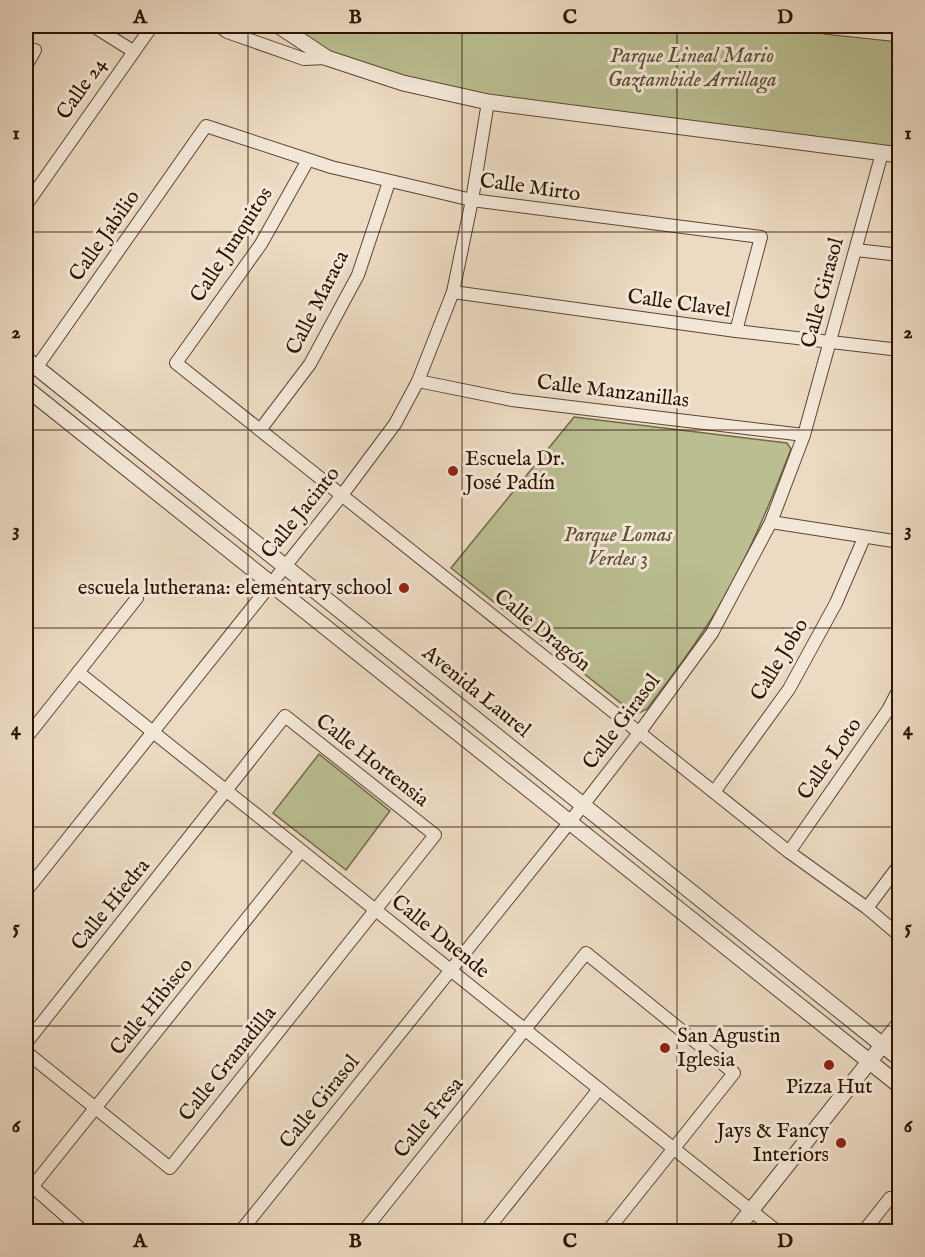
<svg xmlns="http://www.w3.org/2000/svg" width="925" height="1257" font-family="'IM FELL English',serif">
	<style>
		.green { fill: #babe91; stroke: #736849; stroke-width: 1.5 }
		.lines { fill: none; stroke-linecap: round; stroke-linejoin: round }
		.minor-casing { stroke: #5c4531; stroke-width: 14 }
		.tertiary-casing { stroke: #5c4531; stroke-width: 17 }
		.minor { stroke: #f3e7d7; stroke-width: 12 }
		.tertiary { stroke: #f3e7d7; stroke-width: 15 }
		.grid { fill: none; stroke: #2c1301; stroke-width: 1.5; stroke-opacity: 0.55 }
		.poi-dot { fill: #8f2418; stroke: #f3e7d7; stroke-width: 2 }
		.labels { text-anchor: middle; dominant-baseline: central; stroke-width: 6; stroke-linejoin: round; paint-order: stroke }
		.park-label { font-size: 21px; font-style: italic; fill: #5e4f33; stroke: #f3e7d7 }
		.street-label { font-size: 21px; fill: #2c1301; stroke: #f3e7d7 }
		.poi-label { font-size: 21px; fill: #2c1301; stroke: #f3e7d7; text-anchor: start }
		.neatline { fill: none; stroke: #2c1301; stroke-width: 2 }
		.grid-label { font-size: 20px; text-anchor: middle; font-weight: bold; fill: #2c1301 }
	</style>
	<rect width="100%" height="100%" fill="#ecdac2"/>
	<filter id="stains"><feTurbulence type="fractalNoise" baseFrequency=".00333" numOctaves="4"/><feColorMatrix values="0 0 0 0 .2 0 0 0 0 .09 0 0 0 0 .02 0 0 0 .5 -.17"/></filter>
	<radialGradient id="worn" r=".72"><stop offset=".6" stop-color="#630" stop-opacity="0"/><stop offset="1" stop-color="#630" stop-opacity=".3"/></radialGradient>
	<g class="green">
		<polygon points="276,26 825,26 899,34 899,155 488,102 327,58"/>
		<path d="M574,417L787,443L791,449C770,504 748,557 718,608C697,643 672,676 647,709L639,713L631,711L451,568Z"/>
		<polygon points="319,754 390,811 346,870 273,813"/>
	</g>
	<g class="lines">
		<g class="minor-casing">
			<g id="minor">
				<polyline points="93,26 133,51"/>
				<polyline points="219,26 227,32 304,59 327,58"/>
				<polyline points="26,66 35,50"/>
				<polyline points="308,160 261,244 176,363 789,852 867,908 900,936"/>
				<polyline points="26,205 152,26"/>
				<polyline points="856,250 900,255"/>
				<polyline points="453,292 736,331 900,350"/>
				<polyline points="36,368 206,126 331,167 472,200 761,237 736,331"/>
				<polyline points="418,381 512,400 804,435"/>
				<polyline points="260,430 310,364 358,275 389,182"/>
				<polyline points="771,522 900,542"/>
				<polyline points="78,672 778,1232"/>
				<polyline points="26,738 137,598"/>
				<polyline points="714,792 789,689 836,603 864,538"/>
				<polyline points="789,852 888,710 900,687"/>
				<polyline points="26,891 342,495 395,424 418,381 453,292 472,200 488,102"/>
				<polyline points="867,908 900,864"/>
				<polyline points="26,1043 285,716 435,835 170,1168 26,1052"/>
				<polyline points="26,1181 84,1232"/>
				<polyline points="32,1187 301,851"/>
				<polyline points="240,1232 569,823 639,733 712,633 771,522 804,435 882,153"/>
				<polyline points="363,1232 586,953 734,1073 607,1232"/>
				<polyline points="485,1232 599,1089"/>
				<polyline points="863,1232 890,1198 900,1206"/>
			</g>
		</g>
		<g class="tertiary-casing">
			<g id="tertiary">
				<polyline points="279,26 327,58 403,83 488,102 900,155"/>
				<polyline points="825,26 900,34"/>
				<polyline points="26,359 900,1059"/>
				<polyline points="26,388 900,1086"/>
				<polyline points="734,1232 900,1023"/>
			</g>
		</g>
		<use href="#minor" class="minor"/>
		<use href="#tertiary" class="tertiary"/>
	</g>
	<path class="grid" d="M248,26V1232M462,26V1232M677,26V1232M26,232H900M26,430H900M26,628H900M26,827H900M26,1026H900"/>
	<g class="poi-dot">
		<circle cx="453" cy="471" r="6"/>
		<circle cx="404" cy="588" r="6"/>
		<circle cx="665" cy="1048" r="6"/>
		<circle cx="829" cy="1065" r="6"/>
		<circle cx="841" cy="1143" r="6"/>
	</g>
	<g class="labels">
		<g class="park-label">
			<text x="692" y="56">Parque Lineal Mario<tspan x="692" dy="24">Gaztambide Arrillaga</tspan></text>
			<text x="618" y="535">Parque Lomas<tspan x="618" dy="24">Verdes 3</tspan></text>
		</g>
		<g class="street-label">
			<text transform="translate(82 89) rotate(-55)">Calle 24</text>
			<text transform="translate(530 188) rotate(8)">Calle Mirto</text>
			<text transform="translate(105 236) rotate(-55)">Calle Jabilio</text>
			<text transform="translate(232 245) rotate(-57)">Calle Junquitos</text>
			<text transform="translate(823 293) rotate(-75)">Calle Girasol</text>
			<text transform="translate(318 303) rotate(-63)">Calle Maraca</text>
			<text transform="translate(679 304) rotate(8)">Calle Clavel</text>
			<text transform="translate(613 392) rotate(7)">Calle Manzanillas</text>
			<text transform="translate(301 513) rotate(-51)">Calle Jacinto</text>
			<text transform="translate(542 631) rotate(39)">Calle Dragón</text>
			<text transform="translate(780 660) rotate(-59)">Calle Jobo</text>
			<text transform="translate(476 692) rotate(39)">Avenida Laurel</text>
			<text transform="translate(622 722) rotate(-53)">Calle Girasol</text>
			<text transform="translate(830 759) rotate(-55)">Calle Loto</text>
			<text transform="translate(372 761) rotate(38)">Calle Hortensia</text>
			<text transform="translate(111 905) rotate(-51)">Calle Hiedra</text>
			<text transform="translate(440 937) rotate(39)">Calle Duende</text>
			<text transform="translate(152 1007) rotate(-51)">Calle Hibisco</text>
			<text transform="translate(228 1064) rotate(-51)">Calle Granadilla</text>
			<text transform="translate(320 1102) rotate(-51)">Calle Girasol</text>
			<text transform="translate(429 1118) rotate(-51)">Calle Fresa</text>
		</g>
		<g class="poi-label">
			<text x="465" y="459">Escuela Dr.<tspan x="465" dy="24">José Padín</tspan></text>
			<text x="392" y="588" text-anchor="end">escuela lutherana: elementary school</text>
			<text x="677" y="1036">San Agustin<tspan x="677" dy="24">Iglesia</tspan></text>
			<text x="829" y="1087" text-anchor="middle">Pizza Hut</text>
			<text x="829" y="1131" text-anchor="end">Jays &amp; Fancy<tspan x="829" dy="24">Interiors</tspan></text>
		</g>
	</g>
	<rect width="925" height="1257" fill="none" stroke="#ecdac2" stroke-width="66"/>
	<rect x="33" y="33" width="859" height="1191" class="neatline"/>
	<g class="grid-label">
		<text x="140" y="23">A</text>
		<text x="355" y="23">B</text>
		<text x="570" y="23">C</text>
		<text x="785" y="23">D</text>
		<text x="16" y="139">1</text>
		<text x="908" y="139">1</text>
		<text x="16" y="338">2</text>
		<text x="908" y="338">2</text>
		<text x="16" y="536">3</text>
		<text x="908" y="536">3</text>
		<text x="16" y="735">4</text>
		<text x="908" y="735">4</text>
		<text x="16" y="933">5</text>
		<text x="908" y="933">5</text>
		<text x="16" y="1132">6</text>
		<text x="908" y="1132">6</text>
		<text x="140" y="1247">A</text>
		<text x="355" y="1247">B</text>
		<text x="570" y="1247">C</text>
		<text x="785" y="1247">D</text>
	</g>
	<rect width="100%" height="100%" filter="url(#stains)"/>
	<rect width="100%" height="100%" fill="url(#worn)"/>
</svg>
